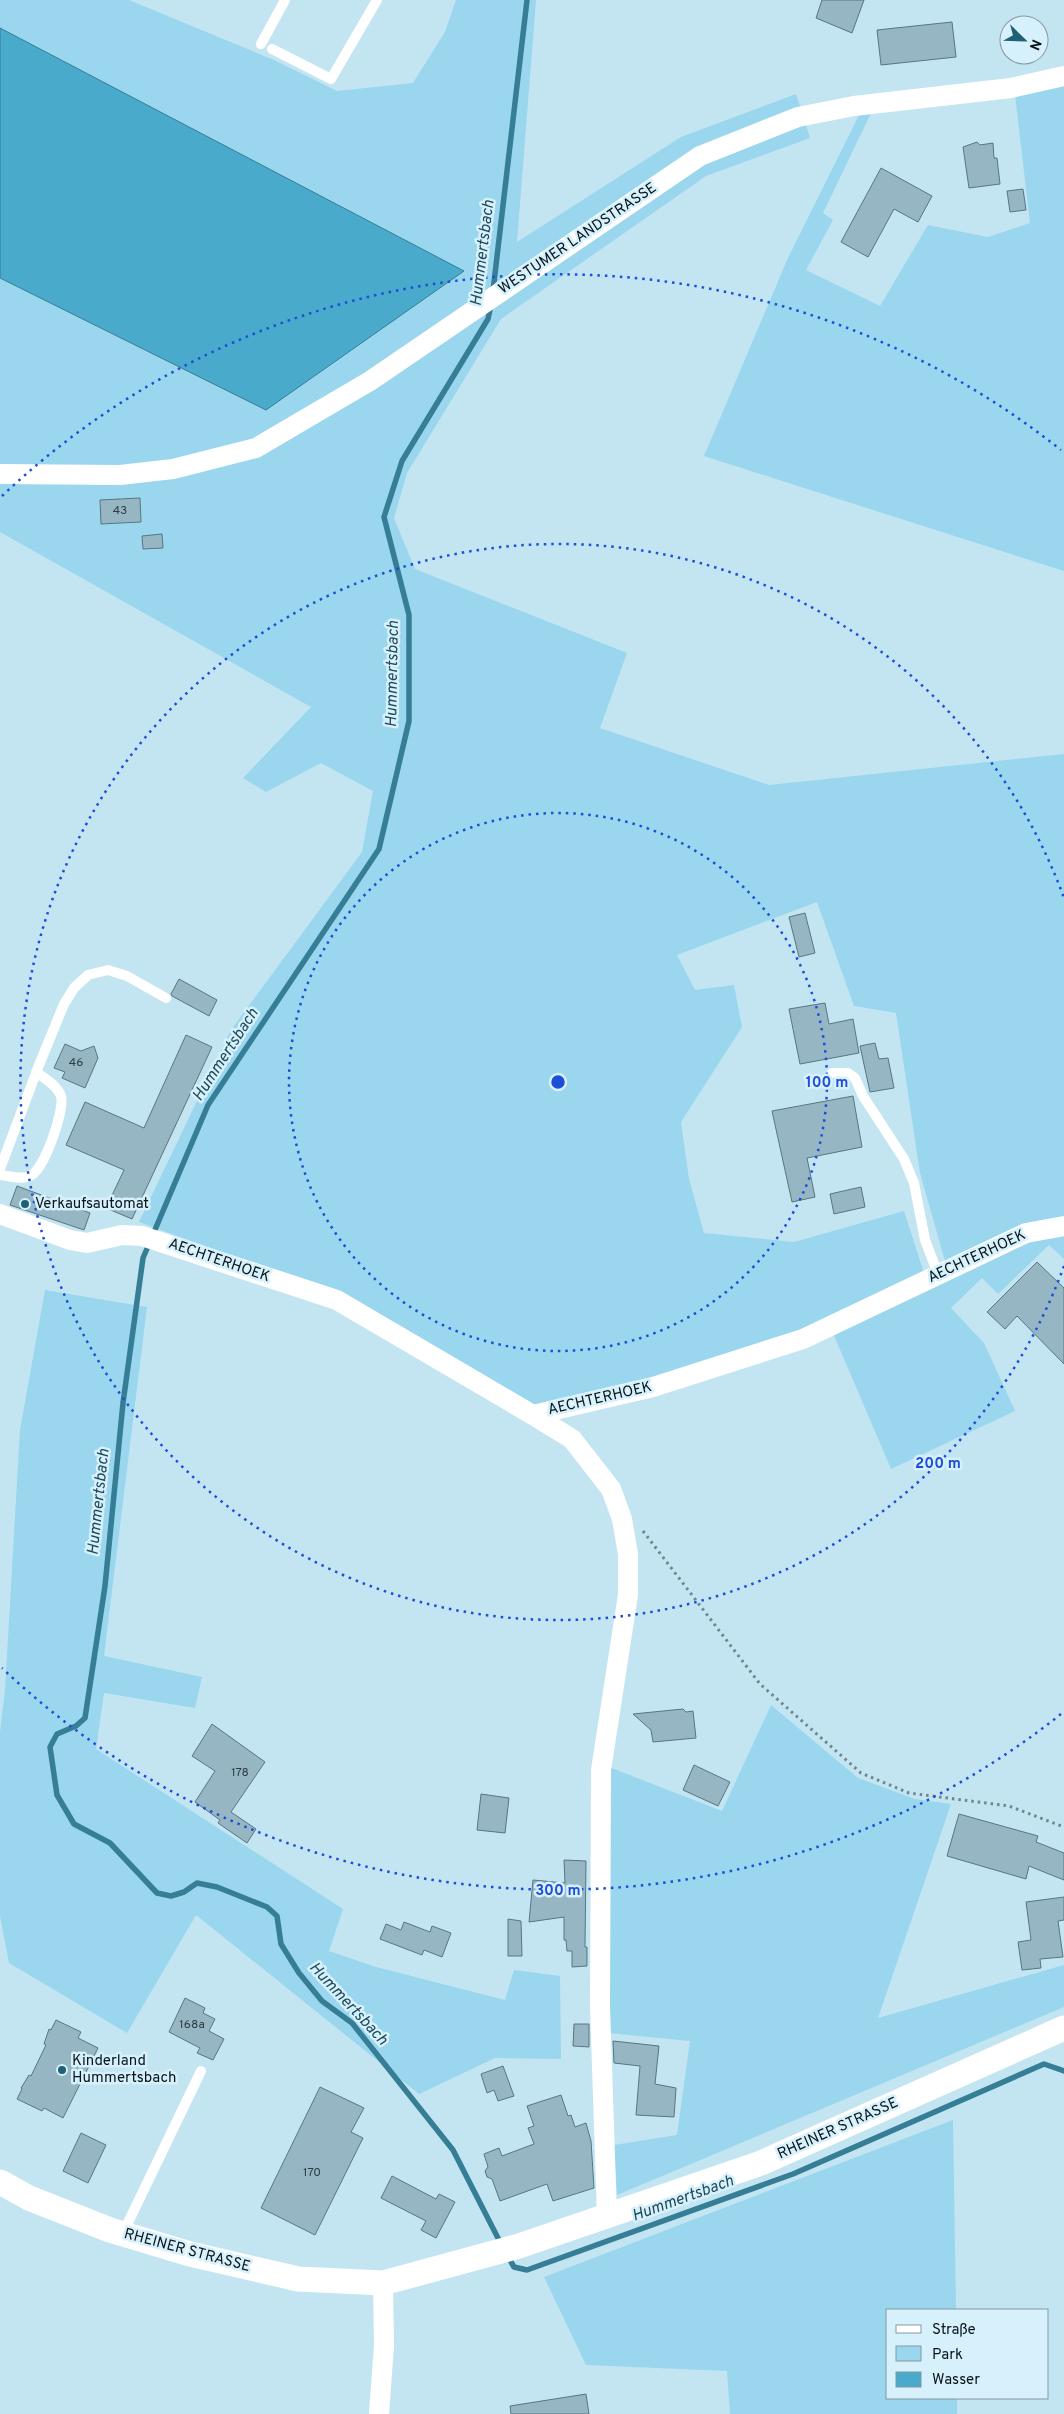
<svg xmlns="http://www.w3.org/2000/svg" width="1064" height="2414" font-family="Overpass,sans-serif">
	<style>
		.green { fill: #9ad6ed }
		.water { fill: #49aacb; stroke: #367d96 }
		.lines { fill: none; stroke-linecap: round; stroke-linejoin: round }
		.stream { stroke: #367d96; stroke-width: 5.5 }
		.building { fill: #95b6c2; stroke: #577682 }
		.path { stroke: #6e868f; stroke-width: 3; stroke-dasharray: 2.5 4; stroke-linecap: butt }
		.service { stroke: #fff; stroke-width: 10 }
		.minor { stroke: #fff; stroke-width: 20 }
		.tertiary { stroke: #fff; stroke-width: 25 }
		.ring { fill: none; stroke: #1d4ed8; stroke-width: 2.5; stroke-dasharray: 2.5 5 }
		.poi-dot { fill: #206075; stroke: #d6f1fc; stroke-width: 2 }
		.labels { text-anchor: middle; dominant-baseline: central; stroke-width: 5; stroke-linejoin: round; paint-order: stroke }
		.number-label { font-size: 12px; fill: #2c3d44 }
		.street-label { font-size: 15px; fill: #09151a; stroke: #d6f1fc }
		.poi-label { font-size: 15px; fill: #09151a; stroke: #d6f1fc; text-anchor: start }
		.water-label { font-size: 16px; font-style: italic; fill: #1f4958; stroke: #d6f1fc }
		.centre { fill: #1d4ed8; stroke: #d6f1fc; stroke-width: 2.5 }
		.ring-label { font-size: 15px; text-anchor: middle; font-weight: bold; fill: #1d4ed8; stroke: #d6f1fc; stroke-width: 5; stroke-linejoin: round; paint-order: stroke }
	</style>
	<rect width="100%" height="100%" fill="#c3e5f2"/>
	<g class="green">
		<polygon points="0,0 129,0 274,60 337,91 413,83 445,32 456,0 536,0 517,242 681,137 796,94 810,138 706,176 501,319 407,473 394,518 415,569 627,653 600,728 769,785 1064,754 1064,1218 945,1261 920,1173 896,1013 854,1006 817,902 677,955 695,990 734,985 742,1027 681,1122 689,1179 704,1233 794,1242 904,1211 924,1273 798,1332 646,1382 532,1407 342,1296 139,1222 231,1030 362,852 373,791 321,763 266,792 243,778 311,707 0,532 0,278 266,410 0,28"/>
		<polygon points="1064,85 1064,571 704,456 788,258 859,115 872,111 823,213 833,220 806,270 880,306 928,225 988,237 1030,223 1015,95"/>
		<polygon points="1064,1233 1064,1259 1049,1245 998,1294 982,1278 951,1308 984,1343 1015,1411 891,1469 832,1331 1020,1240"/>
		<polygon points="45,1290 147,1307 104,1656 202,1677 195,1708 104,1693 96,1749 343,1909 329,1951 376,1967 505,2000 514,1970 560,1976 561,2059 495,2058 419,2094 196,1915 127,2033 9,1963 0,1916 0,1732 5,1690 20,1430"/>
		<polygon points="771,1705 858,1778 915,1799 951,1804 878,2018 1064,1965 1064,2007 617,2195 614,2145 677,2135 690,2041 608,2033 609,1767 722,1811"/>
		<polygon points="953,2120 956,2310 888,2310 888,2398 957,2398 957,2414 730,2414 727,2371 586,2365 544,2277"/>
	</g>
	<polygon class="water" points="0,28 464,271 266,410 0,278"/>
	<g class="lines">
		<g class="stream">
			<polyline points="493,291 527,0"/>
			<polyline points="491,305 488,319 402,461 384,517 409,615 409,721 379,849 208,1105 143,1258 123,1403 105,1586 85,1718 76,1726 57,1734 50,1747 57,1795 74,1824 110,1843 157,1893 171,1896 184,1892 197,1883 217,1887 267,1907 277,1916 281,1944 299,1973 322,2001 352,2023 453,2150 501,2244"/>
			<polyline points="507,2255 514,2267 527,2270 793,2174 1044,2064 1064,2071"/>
		</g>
	</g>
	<g class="building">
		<polygon points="822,0 864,0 852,33 816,18"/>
		<polygon points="952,22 956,57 881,65 877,30"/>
		<polygon points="977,142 980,145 993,143 994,158 997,158 1000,184 969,188 963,147"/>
		<polygon points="881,168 932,196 918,222 894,209 868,257 841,242"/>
		<polygon points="1023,189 1026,210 1010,212 1007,191"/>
		<polygon points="140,498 141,522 101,524 100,500"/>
		<polygon points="162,534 163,548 143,549 142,536"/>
		<polygon points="805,913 815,953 799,957 789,917"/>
		<polygon points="179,979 217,1000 209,1016 172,996 171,994"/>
		<polygon points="825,1003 829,1024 853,1019 859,1053 800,1064 789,1009"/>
		<polygon points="186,1035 212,1047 132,1219 106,1208 124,1170 66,1145 85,1102 144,1128"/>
		<polygon points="875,1043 879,1059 888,1058 894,1088 870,1092 860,1046"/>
		<polygon points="65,1044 81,1051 94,1046 98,1058 85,1088 62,1078 65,1072 54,1068"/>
		<polygon points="853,1096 862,1147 807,1158 815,1197 792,1202 772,1111"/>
		<polygon points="17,1186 90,1213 84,1230 10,1205"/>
		<polygon points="861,1187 865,1207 834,1214 830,1194"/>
		<polygon points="1037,1262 1064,1288 1064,1364 1017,1316 1005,1329 987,1312"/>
		<polygon points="683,1709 686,1712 693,1711 696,1738 653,1742 651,1730 633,1714"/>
		<polygon points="212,1724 265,1762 231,1812 256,1829 247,1843 218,1823 220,1820 195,1802 215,1771 192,1756"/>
		<polygon points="694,1765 730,1782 718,1806 683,1790"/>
		<polygon points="481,1794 509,1798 505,1833 477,1830"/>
		<polygon points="959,1814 1038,1836 1036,1842 1064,1853 1064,1880 1029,1866 1026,1879 947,1856"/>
		<polygon points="564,1860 586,1861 585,1947 587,1947 587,1966 572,1967 572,1951 567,1951 566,1940 564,1940 564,1917 529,1922 533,1880 565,1883"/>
		<polygon points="1064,1897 1064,1920 1058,1921 1063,1957 1040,1959 1041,1968 1022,1970 1018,1942 1031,1940 1026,1902"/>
		<polygon points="508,1919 521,1921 522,1956 508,1956"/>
		<polygon points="404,1922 430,1932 432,1926 451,1933 442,1957 424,1950 422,1955 380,1939 386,1924 401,1930"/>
		<polygon points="185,1998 205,2008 203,2013 215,2019 209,2031 224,2039 213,2060 197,2053 200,2048 169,2032"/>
		<polygon points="56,2020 81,2032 78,2038 98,2048 63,2118 44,2108 42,2111 17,2099 22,2089 21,2088 29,2075 31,2076 46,2045 44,2044 49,2029 51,2030"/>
		<polygon points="574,2024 589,2024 589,2047 573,2046"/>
		<polygon points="613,2041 659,2046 655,2084 676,2088 674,2117 636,2115 640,2066 614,2063"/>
		<polygon points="503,2066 514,2096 498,2101 494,2090 487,2093 481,2074"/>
		<polygon points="320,2087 364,2108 351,2132 363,2138 315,2235 261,2208"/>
		<polygon points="561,2095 568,2116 571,2115 575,2127 586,2123 591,2141 594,2188 553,2201 547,2184 500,2201 492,2179 487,2177 485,2171 488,2167 484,2154 499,2148 502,2156 534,2144 528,2128 534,2126 527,2106"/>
		<polygon points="81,2133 106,2145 88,2183 63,2171"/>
		<polygon points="392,2176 436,2199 439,2194 455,2202 436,2238 421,2230 426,2221 381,2198"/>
		<polygon points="586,2394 589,2414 511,2414 510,2406"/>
	</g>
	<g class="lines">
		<polyline class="path" points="643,1531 760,1684 861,1773 909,1793 1009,1806 1064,1827"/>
		<g class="service">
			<polyline points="261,44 285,0"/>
			<polyline points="272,49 331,79 377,0"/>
			<polyline points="832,1073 848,1073 855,1078 863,1096 904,1159 914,1183 925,1240 938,1274"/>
			<polyline points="0,1169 39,1065 64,1004 74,988 88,975 108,970 127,976 166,998"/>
			<path d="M0,1175C10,1176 21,1180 30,1176C44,1171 65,1110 61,1096C57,1085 44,1078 36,1072"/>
			<polyline points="123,2233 201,2071"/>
		</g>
		<g class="minor">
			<polyline points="0,474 120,475 173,469 256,448 370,381 700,156 798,117 854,106 1011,88 1064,76"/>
			<polyline points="0,1214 70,1240 87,1243 122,1235 142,1236 337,1300 533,1415 653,1387 803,1339 1026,1233 1064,1226"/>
			<polyline points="533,1415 572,1439 611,1489 622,1519 628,1554 628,1595 601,1770 600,2006 607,2217"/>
			<polyline points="379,2414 384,2345 383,2283"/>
		</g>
		<polyline class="tertiary" points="0,2182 29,2198 110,2230 190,2254 298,2279 383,2283 519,2246 761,2163 1064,2028"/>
	</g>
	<g class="ring">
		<circle cx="558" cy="1082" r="269"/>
		<path d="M1064 1266A538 538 0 1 1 1064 898"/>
		<path d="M1061 1714A808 808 0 0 1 2 1668M2 496A808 808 0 0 1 1061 450"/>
	</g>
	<g class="poi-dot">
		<circle cx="25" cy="1204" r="5"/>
		<circle cx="62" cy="2070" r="5"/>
	</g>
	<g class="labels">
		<g class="number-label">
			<text x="120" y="511">43</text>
			<text x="76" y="1063">46</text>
			<text x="240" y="1773">178</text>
			<text x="192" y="2025">168a</text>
			<text x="312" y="2173">170</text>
		</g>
		<g class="street-label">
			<text transform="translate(578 239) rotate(-34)">WESTUMER LANDSTRASSE</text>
			<text transform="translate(977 1257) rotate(-25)">AECHTERHOEK</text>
			<text transform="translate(219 1261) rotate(19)">AECHTERHOEK</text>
			<text transform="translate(600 1399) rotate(-13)">AECHTERHOEK</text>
			<text transform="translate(838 2129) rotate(-24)">RHEINER STRASSE</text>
			<text transform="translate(187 2251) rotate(15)">RHEINER STRASSE</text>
		</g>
		<g class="poi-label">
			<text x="35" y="1204">Verkaufsautomat</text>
			<text x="72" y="2061">Kinderland<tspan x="72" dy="17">Hummertsbach</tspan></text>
		</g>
		<g class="water-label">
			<text transform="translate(483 253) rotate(-83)">Hummertsbach</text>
			<text transform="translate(393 674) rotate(-89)">Hummertsbach</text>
			<text transform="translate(226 1055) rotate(-57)">Hummertsbach</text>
			<text transform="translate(99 1502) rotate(-84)">Hummertsbach</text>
			<text transform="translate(348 2004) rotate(47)">Hummertsbach</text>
			<text transform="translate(683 2199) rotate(-20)">Hummertsbach</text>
		</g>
	</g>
	<circle cx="558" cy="1082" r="8" class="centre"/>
	<g class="ring-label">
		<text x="827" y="1087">100 m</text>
		<text x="938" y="1468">200 m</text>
		<text x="558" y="1895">300 m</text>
	</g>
	<rect x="886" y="2309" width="162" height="90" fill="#d6f1fc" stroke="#8499a2"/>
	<rect x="896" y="2325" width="25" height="8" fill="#ffffff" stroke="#8499a2"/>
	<text x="932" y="2334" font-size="15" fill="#09151a">Straße</text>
	<rect x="896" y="2346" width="25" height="15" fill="#9ad6ed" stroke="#8499a2"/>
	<text x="932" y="2359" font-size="15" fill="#09151a">Park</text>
	<rect x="896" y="2372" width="25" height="15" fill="#49aacb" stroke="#8499a2"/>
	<text x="932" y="2384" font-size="15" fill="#09151a">Wasser</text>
	<g transform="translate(1024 40) rotate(113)"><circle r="24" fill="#d6f1fc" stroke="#8499a2"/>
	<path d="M0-4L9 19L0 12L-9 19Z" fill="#206075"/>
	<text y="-8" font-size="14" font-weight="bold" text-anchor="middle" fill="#09151a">N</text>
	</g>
</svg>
